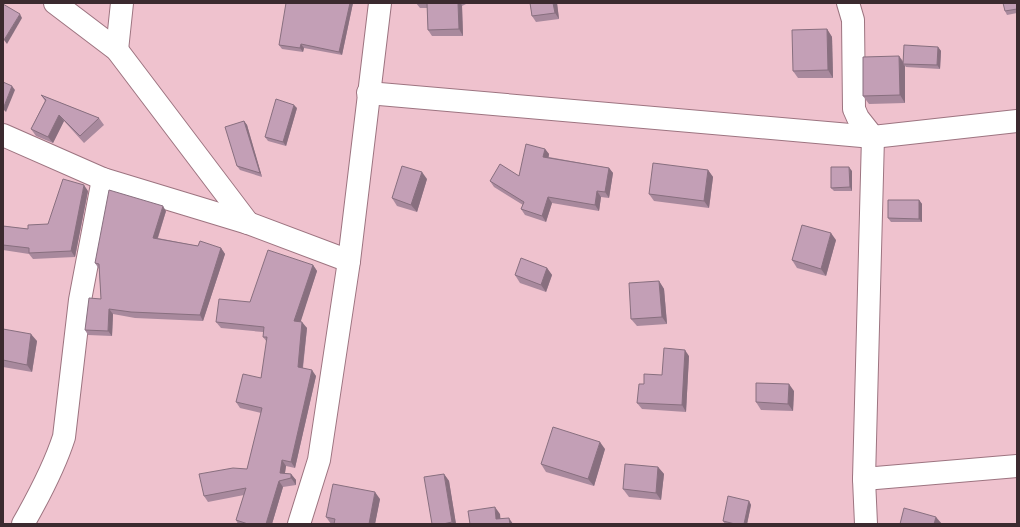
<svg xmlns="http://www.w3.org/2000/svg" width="1020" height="527" font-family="'Golos Text',sans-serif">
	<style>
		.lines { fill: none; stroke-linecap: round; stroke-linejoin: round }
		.minor-casing { stroke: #9d7480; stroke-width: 24 }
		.minor { stroke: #fff; stroke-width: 22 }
		.wall { fill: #a8899d }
		.shaded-wall { fill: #886f7f }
		.building { fill: #c39fb6; stroke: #886f7f }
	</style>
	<rect width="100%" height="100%" fill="#efc2ce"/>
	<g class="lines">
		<g class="minor-casing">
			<g id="minor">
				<polyline points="55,3 117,50 248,223"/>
				<polyline points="848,3 853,20 854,109 858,118 873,137 864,479 866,524"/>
				<polyline points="117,50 122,3"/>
				<polyline points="368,93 873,137 1017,121"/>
				<polyline points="3,135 103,179 248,223 349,261"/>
				<polyline points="864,479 1017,466"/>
				<path d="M23,524C39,496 54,468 64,437L80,300L103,179"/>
				<polyline points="299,524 319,460 349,261 380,3"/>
			</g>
		</g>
		<use href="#minor" class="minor"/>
	</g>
	<g class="wall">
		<polygon points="353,3 342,55 304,48 303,52 282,49 279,45"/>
		<polygon points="416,3 468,3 462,6 463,36 432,36 428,30 427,8 420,8"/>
		<polygon points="530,3 557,3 559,19 536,22 532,16"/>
		<polygon points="1017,3 1017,13 1007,15 1005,11"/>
		<polygon points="827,29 832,37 833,78 798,78 793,71"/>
		<polygon points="938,47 941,51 940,69 906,67 905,66 905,103 869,104 863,96 899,56 903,61"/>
		<polygon points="41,95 99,118 104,125 84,143 64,121 53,143 36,136 31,129 45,101"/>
		<polygon points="297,108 286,146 268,141 265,137"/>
		<polygon points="244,121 247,125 262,177 240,170 237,166"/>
		<polygon points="545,149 549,154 549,157 609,168 613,173 609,198 601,197 599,211 552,203 546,222 525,215 521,209 523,205 494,187 490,181 519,176"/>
		<polygon points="708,170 713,177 709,208 654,201 649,194"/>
		<polygon points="852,171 852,191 834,191 831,188"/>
		<polygon points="427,179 417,212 397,206 392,198"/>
		<polygon points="88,191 75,257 33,259 29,254 3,250 3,226 28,229 48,224"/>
		<polygon points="919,200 922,204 922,222 891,222 888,218"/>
		<polygon points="166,211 158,238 198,246 221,248 225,254 203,321 135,318 113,314 112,336 88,335 85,330 101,299 99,269 95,263"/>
		<polygon points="836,240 826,276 797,268 792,260"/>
		<polygon points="313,265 317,271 300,322 307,328 303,368 316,376 295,468 286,466 285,473 291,474 296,480 296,485 283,487 272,524 238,524 236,520 244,495 208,502 204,496 247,469 261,413 240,408 236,402 261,378 267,342 263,337 263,332 221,328 216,322 250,302"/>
		<polygon points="547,268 552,275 546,292 520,283 515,275"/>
		<polygon points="659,281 664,289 667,324 637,326 631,319"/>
		<polygon points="3,329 37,341 32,372 3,367"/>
		<polygon points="689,356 686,412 642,409 637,403 644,384 662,375"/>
		<polygon points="794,391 793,411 761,410 756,402"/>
		<polygon points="605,449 594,486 546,472 541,464"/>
		<polygon points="658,467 664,474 661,500 629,497 623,489"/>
		<polygon points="444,474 449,481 456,524 432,524"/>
		<polygon points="380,499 375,524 331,524 326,517"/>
		<polygon points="749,501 751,505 747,524 725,524 723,521"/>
	</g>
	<g class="shaded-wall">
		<polygon points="350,3 353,3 342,55 339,52"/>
		<polygon points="458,3 461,3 462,6 463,36 459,29"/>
		<polygon points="553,3 557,3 559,19 555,13"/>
		<polygon points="20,14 22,18 7,44 4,40"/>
		<polygon points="827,29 832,37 833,78 828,70"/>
		<polygon points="301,44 304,48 303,52 300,48"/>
		<polygon points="938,47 941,51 940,69 937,65"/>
		<polygon points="899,56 904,64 903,64 905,66 905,103 900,95"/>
		<polygon points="12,86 15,90 6,112 3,109"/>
		<polygon points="294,105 297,108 286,146 283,142"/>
		<polygon points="59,115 64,121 53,143 48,137"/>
		<polygon points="244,121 247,125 262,177 260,173"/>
		<polygon points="545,149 549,154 547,162 543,157"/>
		<polygon points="849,167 852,171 852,191 850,187"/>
		<polygon points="609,168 613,173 609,198 605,192"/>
		<polygon points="708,170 713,177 709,208 704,201"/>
		<polygon points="422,172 427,179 417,212 411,205"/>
		<polygon points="84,185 88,191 75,257 71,251"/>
		<polygon points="597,191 601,197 599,211 595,205"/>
		<polygon points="548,197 552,203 546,222 542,216"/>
		<polygon points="919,200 922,204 922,222 919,219"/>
		<polygon points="163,206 166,211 156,243 153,238"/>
		<polygon points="831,233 836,240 826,276 821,269"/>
		<polygon points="221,248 225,254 203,321 200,315"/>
		<polygon points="313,265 317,271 299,327 294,321"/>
		<polygon points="547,268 552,275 546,292 541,285"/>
		<polygon points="659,281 664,289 667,324 662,317"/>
		<polygon points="109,309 113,314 112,336 108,331"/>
		<polygon points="302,322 307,328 302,373 298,367"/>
		<polygon points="31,334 37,341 32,372 27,365"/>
		<polygon points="685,350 689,356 686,412 682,405"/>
		<polygon points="312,370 316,376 295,468 291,462"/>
		<polygon points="789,384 794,391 793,411 788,404"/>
		<polygon points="600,442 605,449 594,486 588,479"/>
		<polygon points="282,460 286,466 284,479 280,473"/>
		<polygon points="658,467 664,474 661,500 656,493"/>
		<polygon points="291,474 296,480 296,485 291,478"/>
		<polygon points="444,474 449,481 456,524 453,524 452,522"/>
		<polygon points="279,481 283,487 272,524 266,524"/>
		<polygon points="375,492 380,499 375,524 369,524"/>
		<polygon points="749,501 751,505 747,524 744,524"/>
		<polygon points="495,507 500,514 501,524 496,519"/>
		<polygon points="936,517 942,524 934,524"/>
		<polygon points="509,518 513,524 510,524"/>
	</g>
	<g class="building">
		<polygon points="286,3 350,3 339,52 301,44 300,48 279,45"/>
		<polygon points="427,3 458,3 459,29 428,30"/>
		<polygon points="530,3 553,3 555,13 532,16"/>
		<polygon points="1003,3 1017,3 1017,9 1005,11"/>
		<polygon points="3,4 20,14 4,40 3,40"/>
		<polygon points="827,29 828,70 793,71 792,30"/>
		<polygon points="904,45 938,47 937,65 903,64"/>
		<polygon points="899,56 900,95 863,96 863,57"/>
		<polygon points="3,82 12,86 3,109"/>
		<polygon points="41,95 99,118 80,136 59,115 48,137 31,129 46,100"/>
		<polygon points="276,99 294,105 283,142 265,137"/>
		<polygon points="244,121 260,173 237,166 225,127"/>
		<polygon points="526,144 545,149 543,157 609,168 605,192 597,191 595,205 548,197 542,216 521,209 524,202 490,181 500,164 519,176"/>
		<polygon points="653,163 708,170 704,201 649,194"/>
		<polygon points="402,166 422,172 411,205 392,198"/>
		<polygon points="831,167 849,167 850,187 831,188"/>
		<polygon points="63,179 84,185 71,251 29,253 29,248 3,245 3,226 28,229 28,225 48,224"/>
		<polygon points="109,190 163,206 153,238 198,246 200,241 221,248 200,315 131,312 109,309 108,331 85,330 89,298 101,299 99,264 95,263"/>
		<polygon points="888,200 919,200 919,219 888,218"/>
		<polygon points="802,225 831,233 821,269 792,260"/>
		<polygon points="268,250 313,265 294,321 302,322 298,367 312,370 291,462 282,460 280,473 291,474 291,478 279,481 266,524 248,524 236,520 246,488 204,496 199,474 233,468 247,469 262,408 236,402 243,374 261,378 267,337 263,337 264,327 216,322 219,299 250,302"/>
		<polygon points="521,258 547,268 541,285 515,275"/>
		<polygon points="659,281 662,317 631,319 629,283"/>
		<polygon points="3,329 31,334 27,365 3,360"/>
		<polygon points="664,348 685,350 682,405 637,403 639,384 644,384 644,374 662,375"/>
		<polygon points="756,383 789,384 788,404 756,402"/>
		<polygon points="553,427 600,442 588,479 541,464"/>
		<polygon points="625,464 658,467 656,493 623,489"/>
		<polygon points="444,474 452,522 443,524 432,524 424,477"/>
		<polygon points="333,484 375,492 369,524 334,524 335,519 326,517"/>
		<polygon points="728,496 749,501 744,524 735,524 723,521"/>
		<polygon points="495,507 496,519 509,518 510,524 470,524 468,511"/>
		<polygon points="904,508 936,517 934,524 900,524"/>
	</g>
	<rect width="1020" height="527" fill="none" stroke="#3b2a2f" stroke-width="8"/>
</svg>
